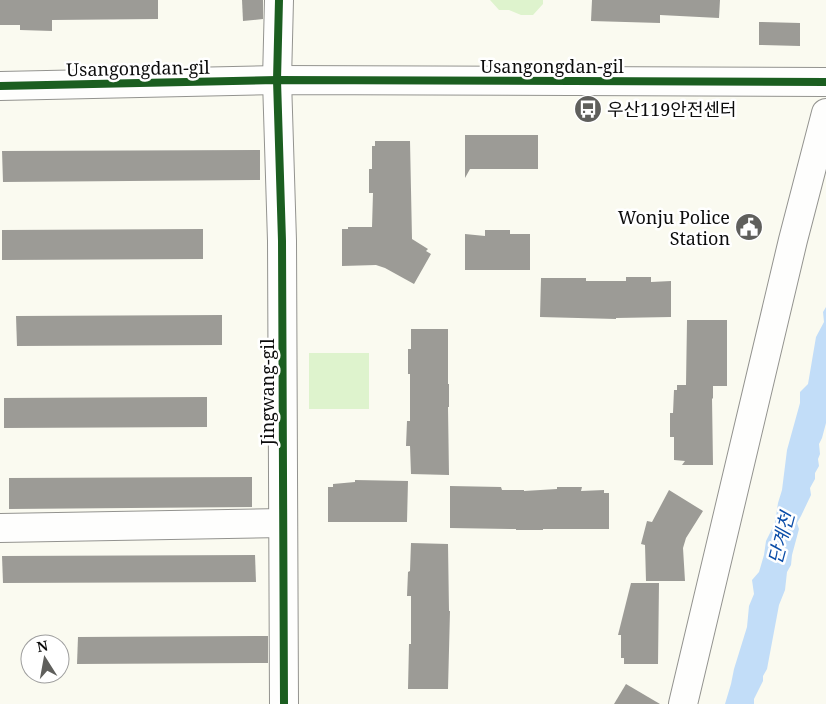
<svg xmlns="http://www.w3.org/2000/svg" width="826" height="704" font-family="'Noto Serif','Noto Sans KR',serif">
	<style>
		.green { fill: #def3cd }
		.water { fill: #c2ddf8 }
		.building { fill: #9c9b96 }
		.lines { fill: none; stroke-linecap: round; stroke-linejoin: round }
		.minor-casing { stroke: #93938f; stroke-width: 30 }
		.minor { stroke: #fefefd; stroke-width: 28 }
		.cycleway-casing { stroke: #fff; stroke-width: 11 }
		.cycleway { stroke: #1b5e20; stroke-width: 8 }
		.labels { text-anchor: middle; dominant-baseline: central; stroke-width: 5; stroke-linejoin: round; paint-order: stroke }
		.street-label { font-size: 18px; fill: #0c0c0c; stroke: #fff }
		.poi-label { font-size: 18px; fill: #0c0c0c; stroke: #fff; text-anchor: start }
		.water-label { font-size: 19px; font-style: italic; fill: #0b4da8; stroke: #fff }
	</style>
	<rect width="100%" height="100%" fill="#fafaf0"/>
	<g class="green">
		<polygon points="490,0 543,0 543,4 533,15 521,15 509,10 499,10"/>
		<rect x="309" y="353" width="60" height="56"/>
	</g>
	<polygon class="water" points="826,307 826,423 822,438 819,444 820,454 818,459 819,466 815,473 815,479 810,488 811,495 801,516 797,523 799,529 792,555 791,565 787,572 785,590 779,605 767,669 763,676 763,681 754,699 754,704 725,704 731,684 734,669 747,627 749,606 754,594 752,580 759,572 764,555 766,541 775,523 778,503 782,490 787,450 800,403 800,392 808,384 816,337 824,322 823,312"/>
	<g class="building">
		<polygon points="0,0 158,0 158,19 52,20 52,31 20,30 20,25 0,25"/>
		<polygon points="242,0 263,0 263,19 243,21"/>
		<polygon points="592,0 720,0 719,18 660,15 660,23 591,21"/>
		<polygon points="759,22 800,23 800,46 759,45"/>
		<polygon points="465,135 538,135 538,169 470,169 465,178"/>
		<polygon points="375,141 410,141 412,239 428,249 426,251 431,254 414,284 385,268 376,265 342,266 342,229 348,229 348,227 372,227 373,193 369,193 369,169 372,169 372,146 375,146"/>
		<polygon points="260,150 260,180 3,182 2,151"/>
		<polygon points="203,229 203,259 2,260 2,230"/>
		<polygon points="485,230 510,230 510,234 530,234 530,270 465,270 465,234 485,236"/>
		<polygon points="626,277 651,277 651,282 671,281 671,317 616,318 616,319 540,317 541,278 586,278 586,281 626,281"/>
		<polygon points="222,315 222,345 17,346 16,316"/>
		<polygon points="687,320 727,320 727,386 713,386 713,399 712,398 713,465 682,465 685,461 674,460 674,437 670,437 670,413 673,413 674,390 677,390 677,385 686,385"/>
		<polygon points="411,329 448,329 448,384 449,384 449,407 448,407 449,475 411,474 410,446 406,446 407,421 410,421 410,374 408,374 408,349 411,349"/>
		<polygon points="207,397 207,427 4,428 4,398"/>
		<polygon points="252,477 252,507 9,509 9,478"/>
		<polygon points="355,480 408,481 407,522 328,522 328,487 333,487 333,484 355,482"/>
		<polygon points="450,486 501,487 502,490 524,490 524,491 557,489 557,487 582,487 581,491 604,490 604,493 609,493 609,529 543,529 543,530 516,530 516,529 450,528"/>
		<polygon points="669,490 703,511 686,538 683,548 685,581 646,581 645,545 641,544 647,521 652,522"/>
		<polygon points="411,543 448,544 449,611 450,611 448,689 408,689 409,644 411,644 411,596 407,596 408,572 410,571"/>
		<polygon points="255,555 256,582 3,583 2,556"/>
		<polygon points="631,583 659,583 658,664 624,664 624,658 621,658 621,635 618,635"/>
		<polygon points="268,636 268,663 77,664 78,637"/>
		<polygon points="626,684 660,704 614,704"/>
	</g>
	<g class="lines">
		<g class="minor-casing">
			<g id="minor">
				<polyline points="279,0 277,80 282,241 284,704"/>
				<polyline points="0,86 277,80 826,82"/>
				<polyline points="0,528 283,523"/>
				<polyline points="683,704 793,240 826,113"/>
			</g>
		</g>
		<use href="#minor" class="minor"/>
		<g class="cycleway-casing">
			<g id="cycleway">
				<polyline points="279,0 277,80 282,241 284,704"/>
				<polyline points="0,86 277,80 826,82"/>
			</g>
		</g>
		<use href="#cycleway" class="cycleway"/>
	</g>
	<defs>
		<g id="bus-disc" transform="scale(1.4375)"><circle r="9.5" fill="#5f5f5c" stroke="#fff"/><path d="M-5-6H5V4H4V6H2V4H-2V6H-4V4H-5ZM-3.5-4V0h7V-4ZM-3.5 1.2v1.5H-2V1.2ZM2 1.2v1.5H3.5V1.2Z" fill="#fff"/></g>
		<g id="civic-disc" transform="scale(1.4375)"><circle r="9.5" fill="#5f5f5c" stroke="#fff"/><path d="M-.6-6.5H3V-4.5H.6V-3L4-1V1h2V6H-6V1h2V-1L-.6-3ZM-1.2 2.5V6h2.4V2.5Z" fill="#fff"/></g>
	</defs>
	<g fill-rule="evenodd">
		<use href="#bus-disc" x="588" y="109"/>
		<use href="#civic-disc" x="749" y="227"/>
	</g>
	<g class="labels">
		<g class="street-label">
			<text x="552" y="66">Usangongdan-gil</text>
			<text transform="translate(138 68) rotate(-1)">Usangongdan-gil</text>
			<text transform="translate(267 392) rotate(-90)">Jingwang-gil</text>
		</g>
		<g class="poi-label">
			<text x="607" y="109">우산119안전센터</text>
			<text x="730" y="217" text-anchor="end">Wonju Police<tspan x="730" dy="21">Station</tspan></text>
		</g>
		<g class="water-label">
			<text transform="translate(781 538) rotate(-75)">단계천</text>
		</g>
	</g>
	<g transform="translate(45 659) rotate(349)"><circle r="24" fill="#ffffff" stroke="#9e9e9e"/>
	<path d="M0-4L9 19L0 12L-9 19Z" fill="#5f5f5c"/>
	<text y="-8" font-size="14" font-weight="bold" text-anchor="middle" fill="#0c0c0c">N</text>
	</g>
</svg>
